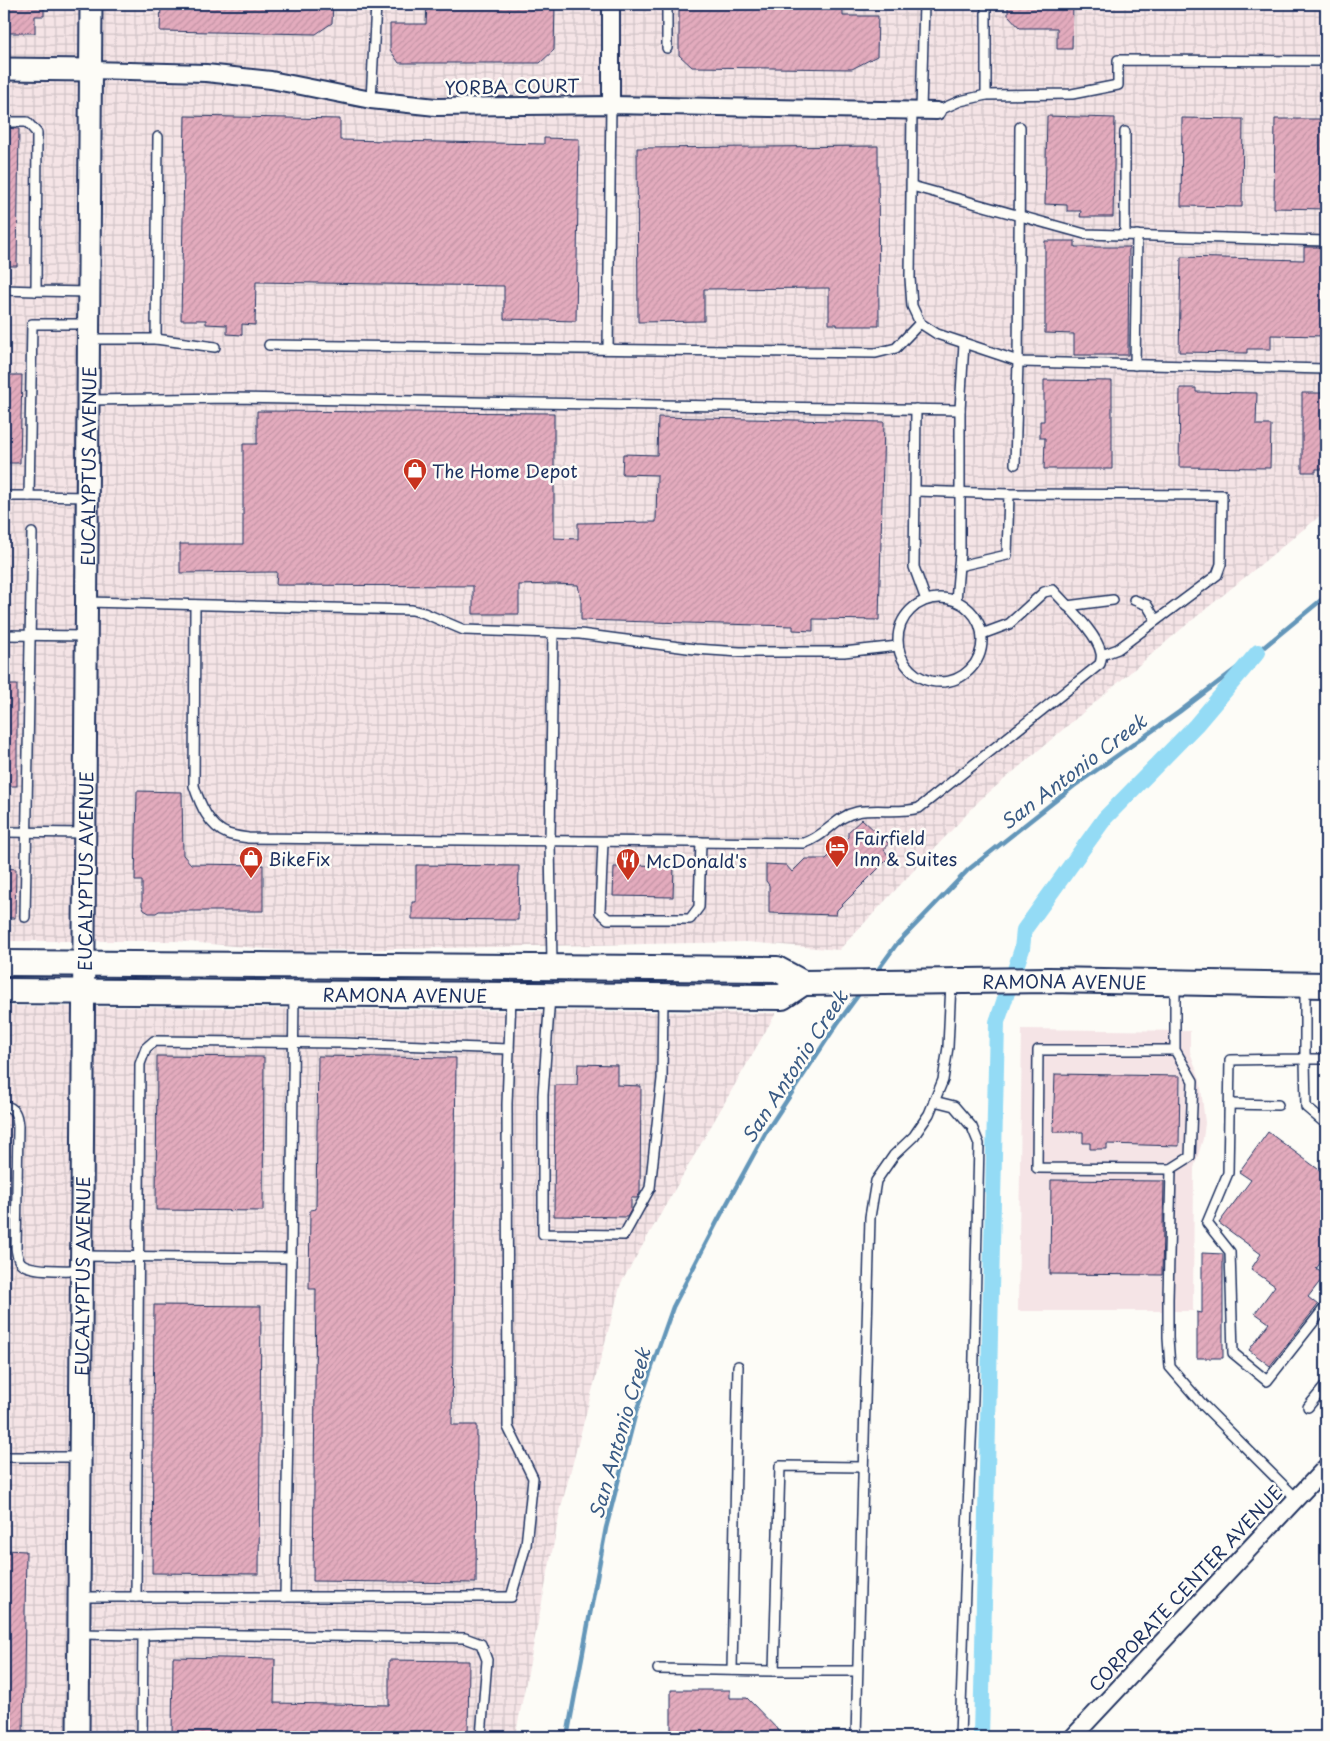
<svg xmlns="http://www.w3.org/2000/svg" width="1330" height="1741" font-family="'Playpen Sans',sans-serif">
	<style>
		.built { fill: #f5e4e6 }
		.industrial { fill: url(#industrial-grid) }
		.lines { fill: none; stroke-linecap: round; stroke-linejoin: round }
		.stream { stroke: #6496b9; stroke-width: 4.5 }
		.canal { stroke: #94dbf5; stroke-width: 16 }
		.building { fill: url(#building-hatch); stroke: #1b2f5e }
		.service-casing { stroke: #1b2f5e; stroke-width: 12 }
		.minor-casing { stroke: #1b2f5e; stroke-width: 20 }
		.tertiary-casing { stroke: #1b2f5e; stroke-width: 25 }
		.secondary-casing { stroke: #1b2f5e; stroke-width: 28 }
		.service { stroke: #fdfcf7; stroke-width: 9 }
		.minor { stroke: #fdfcf7; stroke-width: 16 }
		.tertiary { stroke: #fdfcf7; stroke-width: 21 }
		.secondary { stroke: #fdfcf7; stroke-width: 24 }
		.labels { text-anchor: middle; dominant-baseline: central; stroke-width: 5; stroke-linejoin: round; paint-order: stroke }
		.street-label { font-size: 18px; fill: #1b2f5e; stroke: #fdfcf7 }
		.poi-label { font-size: 18px; fill: #1b2f5e; stroke: #fdfcf7; text-anchor: start }
		.water-label { font-size: 19px; font-style: italic; fill: #395a84; stroke: #fdfcf7 }
	</style>
	<defs>
		<pattern id="industrial-grid" width="8" height="8" patternUnits="userSpaceOnUse" patternTransform="scale(1.25)"><rect width="8" height="8" fill="#f5e4e6"/><path d="M0 4h8M4 0v8" fill="none" stroke="#d1c4c8"/></pattern>
		<pattern id="building-hatch" width="6" height="6" patternUnits="userSpaceOnUse" patternTransform="scale(1.25)"><rect width="6" height="6" fill="#e3abbd"/><path d="M-1 1l2-2M0 6l6-6M5 7l2-2" fill="none" stroke="#c293a5"/></pattern>
	</defs>
	<rect width="100%" height="100%" fill="#fdfcf7"/>
	<filter id="ink" filterUnits="userSpaceOnUse"><feTurbulence type="fractalNoise" baseFrequency=".02" numOctaves="2"/><feDisplacementMap in="SourceGraphic" scale="10" xChannelSelector="R" yChannelSelector="G"/><feConvolveMatrix kernelMatrix="1 2 1 2 8 2 1 2 1" color-interpolation-filters="sRGB"/></filter>
	<g filter="url(#ink)">
		<polygon class="built" points="1022,1029 1190,1031 1190,1052 1200,1080 1205,1123 1203,1139 1194,1168 1193,1311 1018,1311"/>
		<g class="industrial">
			<polygon points="4,4 1326,4 1326,511 1179,631 980,800 839,950 747,942 289,951 177,941 4,941"/>
			<polygon points="4,1006 776,1013 621,1283 561,1507 515,1737 4,1737"/>
		</g>
		<g class="lines">
			<g class="stream">
				<polyline points="875,974 896,945 968,870 1074,786 1179,712 1258,652 1326,596"/>
				<polyline points="567,1737 606,1528 636,1412 673,1307 718,1220 766,1132 837,1024 862,990"/>
			</g>
			<polyline class="canal" points="981,1737 997,1022 1022,949 1024,930 1105,818 1196,725 1258,652"/>
		</g>
		<g class="building">
			<polygon points="4,4 44,4 44,16 35,16 35,33 4,33"/>
			<polygon points="161,4 333,4 332,23 316,34 160,31"/>
			<polygon points="427,4 555,4 554,50 540,63 399,63 390,50 390,24 426,24"/>
			<polygon points="679,4 843,4 843,16 878,16 877,56 852,69 692,67 679,55"/>
			<polygon points="1008,4 1073,4 1072,49 1057,49 1057,28 1020,28 1008,15"/>
			<polygon points="185,116 340,119 340,140 544,144 544,138 579,139 576,321 504,319 504,286 256,282 255,325 242,324 242,335 227,334 227,325 206,324 206,320 181,320"/>
			<polygon points="1047,116 1115,118 1113,217 1080,217 1081,211 1067,211 1067,205 1045,204"/>
			<polygon points="1182,118 1243,119 1242,207 1181,206"/>
			<polygon points="1275,119 1326,119 1326,209 1274,208"/>
			<polygon points="4,128 19,129 17,266 4,266"/>
			<polygon points="878,146 879,326 837,326 837,324 829,324 829,288 704,289 704,321 638,322 637,148"/>
			<polygon points="1045,241 1075,241 1075,247 1129,247 1128,355 1074,355 1074,334 1045,333"/>
			<polygon points="1304,247 1326,247 1326,336 1271,335 1271,349 1247,349 1247,353 1179,352 1181,257 1304,260"/>
			<polygon points="4,375 22,375 20,463 4,463"/>
			<polygon points="1044,380 1112,381 1112,469 1044,469 1045,438 1040,438 1040,421 1044,421"/>
			<polygon points="1180,388 1196,388 1196,392 1257,393 1256,425 1271,425 1270,468 1179,467"/>
			<polygon points="1302,393 1326,393 1326,469 1316,469 1316,472 1302,472"/>
			<polygon points="257,411 554,413 554,538 578,539 578,523 656,522 657,475 622,474 623,454 657,455 658,417 884,422 879,620 813,619 813,631 793,630 793,626 581,620 581,600 578,585 554,584 519,585 519,614 473,614 473,586 276,585 277,572 180,573 180,544 243,544 243,444 257,444"/>
			<rect x="4" y="685" width="13" height="101"/>
			<polygon points="137,791 182,792 183,855 191,864 263,865 263,911 159,911 156,913 149,913 144,910 142,905 142,881 135,881"/>
			<polygon points="862,819 889,844 884,850 890,857 837,910 836,915 769,913 769,885 766,881 766,864 786,865 792,872 805,859 826,859 848,837 848,832"/>
			<polygon points="416,865 519,866 518,920 412,919 412,902 416,902"/>
			<polygon points="631,865 674,866 673,897 613,896 614,867 631,867"/>
			<polygon points="4,868 16,869 15,918 4,918"/>
			<polygon points="157,1056 264,1057 263,1211 156,1210"/>
			<polygon points="318,1056 456,1058 452,1425 477,1425 476,1583 313,1581 316,1289 309,1289 310,1210 316,1209"/>
			<polygon points="578,1064 617,1065 617,1085 641,1086 640,1193 637,1198 631,1198 631,1210 627,1217 554,1216 555,1085 577,1085"/>
			<polygon points="1055,1074 1180,1076 1179,1146 1107,1144 1107,1149 1090,1149 1090,1143 1083,1143 1083,1132 1053,1132"/>
			<polygon points="1268,1132 1326,1175 1326,1255 1316,1269 1325,1275 1308,1297 1318,1305 1270,1366 1249,1350 1269,1323 1255,1313 1275,1286 1251,1269 1261,1254 1219,1223 1251,1180 1239,1172"/>
			<polygon points="1051,1180 1164,1181 1162,1275 1050,1274"/>
			<polygon points="1202,1253 1223,1254 1223,1358 1197,1358 1197,1312 1202,1313"/>
			<polygon points="154,1305 261,1306 259,1574 152,1573"/>
			<polygon points="4,1550 26,1551 23,1737 4,1737"/>
			<polygon points="173,1657 275,1659 274,1703 389,1705 389,1660 469,1661 468,1737 172,1737"/>
			<polygon points="671,1690 730,1690 730,1698 747,1698 785,1737 671,1737"/>
		</g>
		<g class="lines">
			<g class="service-casing">
				<g id="service">
					<polyline points="986,4 986,95"/>
					<polyline points="667,48 667,4"/>
					<polyline points="371,100 376,4"/>
					<polyline points="912,110 910,278 912,306 920,323 937,334 1021,362 1326,369"/>
					<polyline points="921,110 924,4"/>
					<polyline points="937,111 960,101 986,95 1072,94 1118,85 1118,60 1326,61"/>
					<polyline points="4,122 27,122 37,133 36,291 89,292"/>
					<polyline points="912,186 1085,234 1326,241"/>
					<polyline points="1125,235 1125,132"/>
					<polyline points="4,290 36,291"/>
					<polyline points="89,339 156,339 215,347"/>
					<polyline points="156,339 158,137"/>
					<polyline points="269,345 876,353 896,348 920,323"/>
					<polyline points="608,349 611,105"/>
					<polyline points="1135,365 1137,235"/>
					<polyline points="88,400 231,398 960,410"/>
					<polyline points="916,409 914,567 926,600"/>
					<polyline points="1015,464 1018,361 1020,127"/>
					<polyline points="916,491 1009,494 1007,555 959,566"/>
					<polyline points="1009,494 1222,495 1221,564 1217,575 1118,649 1102,655"/>
					<polyline points="4,496 29,496"/>
					<polyline points="88,497 29,496 32,324 89,324"/>
					<circle cx="940" cy="640" r="42"/>
					<polyline points="1134,600 1147,605 1156,620"/>
					<polyline points="956,601 960,553 960,410 964,343"/>
					<polyline points="87,602 412,610 424,613 464,630 580,634 695,649 740,652 844,652 898,646"/>
					<path d="M195,605L194,786C200,804 209,827 228,834C234,836 242,837 248,838L804,843C825,837 836,816 857,812C878,808 898,814 919,808L1100,664C1101,660 1102,657 1101,653C1097,633 1067,606 1053,590L1044,592L1009,624L982,634"/>
					<polyline points="1067,606 1113,600"/>
					<polyline points="4,635 86,636"/>
					<polyline points="4,832 85,833"/>
					<polyline points="603,842 600,912 608,919 690,919 699,907 701,842"/>
					<polyline points="25,917 32,533"/>
					<polyline points="552,965 550,841 553,633"/>
					<polyline points="1175,982 1175,1050 1193,1081 1190,1157 1171,1169 1037,1168 1038,1050 1175,1050"/>
					<polyline points="1305,985 1305,1059 1230,1060 1228,1173 1207,1223 1230,1252 1233,1353 1267,1381 1326,1306"/>
					<polyline points="550,996 543,1095 543,1234 624,1235 650,1188 662,1079 663,997"/>
					<polyline points="1326,1059 1305,1059 1306,1107 1326,1124"/>
					<polyline points="934,1101 954,1106 972,1127 979,1144 973,1398 967,1530 960,1737"/>
					<polyline points="1229,1104 1278,1105"/>
					<path d="M4,1106C15,1107 17,1115 18,1126L16,1248C17,1253 17,1259 21,1263C30,1272 68,1270 81,1270"/>
					<polyline points="1171,1169 1168,1299 1168,1338 1170,1367 1202,1404 1296,1498"/>
					<polyline points="82,1256 291,1258 294,995"/>
					<polyline points="1308,1407 1326,1385"/>
					<polyline points="4,1457 80,1457"/>
					<polyline points="79,1597 511,1597 526,1545 533,1478 508,1427 507,1104 511,996"/>
					<polyline points="136,1597 140,1064 146,1048 154,1041 342,1043 509,1049"/>
					<polyline points="285,1597 291,1258"/>
					<polyline points="79,1634 143,1635 142,1737"/>
					<polyline points="143,1635 173,1634 465,1638 481,1644 487,1660 481,1737"/>
					<polyline points="658,1669 774,1671 780,1466 863,1467"/>
					<polyline points="732,1670 738,1366"/>
					<polyline points="774,1671 857,1671"/>
					<polyline points="856,1737 870,1217 876,1181 894,1155 914,1136 929,1114 943,1080 948,1047 951,983"/>
				</g>
			</g>
			<g class="minor-casing">
				<g id="minor">
					<polyline points="91,70 206,73 271,80 371,100 436,107 611,105 937,111"/>
					<polyline points="611,105 611,4"/>
					<polyline points="1073,1737 1326,1467"/>
				</g>
			</g>
			<g class="tertiary-casing">
				<g id="tertiary">
					<polyline points="4,69 91,70"/>
					<path id="s1" d="M78,1737L91,4"/>
				</g>
			</g>
			<g class="secondary-casing">
				<g id="secondary">
					<path id="s2" d="M4,963L777,969L803,983L1049,980L1326,985"/>
					<path id="s3" d="M4,991L782,997L803,983"/>
				</g>
			</g>
			<use href="#service" class="service"/>
			<use href="#minor" class="minor"/>
			<use href="#tertiary" class="tertiary"/>
			<use href="#secondary" class="secondary"/>
		</g>
	</g>
	<defs>
		<g id="shop-pin" transform="scale(1.25)"><path d="M0 17L-7.5 6A9.5 9.5 0 1 1 7.5 6Z" fill="#c8321e" stroke="#fdfcf7"/><path d="M-5-2.5h2.3a2.7 3.5 0 0 1 5.4 0H5L5.5 6h-11ZM-1.5-2.5h3a1.5 2.3 0 0 0-3 0Z" fill="#fff"/></g>
		<g id="hotel-pin" transform="scale(1.25)"><path d="M0 17L-7.5 6A9.5 9.5 0 1 1 7.5 6Z" fill="#c8321e" stroke="#fdfcf7"/><path d="M-6-4.5h1.5V1H6V5H4.5V3h-9V5H-6ZM-4 0a1.8 1.8 0 1 1 3.6 0ZM.5 0V-2.5h3Q6-2.5 6 0Z" fill="#fff"/></g>
		<g id="restaurant-pin" transform="scale(1.25)"><path d="M0 17L-7.5 6A9.5 9.5 0 1 1 7.5 6Z" fill="#c8321e" stroke="#fdfcf7"/><path d="M-5-6h1v4h1v-4h1v4h1v-4h1v5L-1.5 .5V6h-2V.5L-5-1ZM5-6V6H3V1.5H1.5Q1.5-4 5-6Z" fill="#fff"/></g>
	</defs>
	<g fill-rule="evenodd">
		<use href="#shop-pin" x="415" y="470"/>
		<use href="#hotel-pin" x="837" y="847"/>
		<use href="#shop-pin" x="251" y="858"/>
		<use href="#restaurant-pin" x="628" y="860"/>
	</g>
	<g class="labels">
		<g class="street-label">
			<text transform="translate(512 86) rotate(-1)">YORBA COURT</text>
			<text stroke="none"><textPath href="#s1" startOffset="1271">EUCALYPTUS AVENUE</textPath></text>
			<text stroke="none"><textPath href="#s1" startOffset="866">EUCALYPTUS AVENUE</textPath></text>
			<text stroke="none"><textPath href="#s2" startOffset="1064">RAMONA AVENUE</textPath></text>
			<text stroke="none"><textPath href="#s3" startOffset="401">RAMONA AVENUE</textPath></text>
			<text stroke="none"><textPath href="#s1" startOffset="461">EUCALYPTUS AVENUE</textPath></text>
			<text transform="translate(1185 1588) rotate(-47)">CORPORATE CENTER AVENUE</text>
		</g>
		<g class="poi-label">
			<text x="432" y="470">The Home Depot</text>
			<text x="854" y="837">Fairfield<tspan x="854" dy="21">Inn &amp; Suites</tspan></text>
			<text x="268" y="858">BikeFix</text>
			<text x="646" y="860">McDonald's</text>
		</g>
		<g class="water-label">
			<text transform="translate(1073 771) rotate(-37)">San Antonio Creek</text>
			<text transform="translate(794 1066) rotate(-57)">San Antonio Creek</text>
			<text transform="translate(619 1433) rotate(-74)">San Antonio Creek</text>
		</g>
	</g>
	<rect width="1330" height="1741" fill="none" stroke="#fdfcf7" stroke-width="20"/>
	<rect x="10" y="10" width="1310" height="1721" fill="none" stroke="#1b2f5e" stroke-width="2" filter="url(#ink)"/>
</svg>
